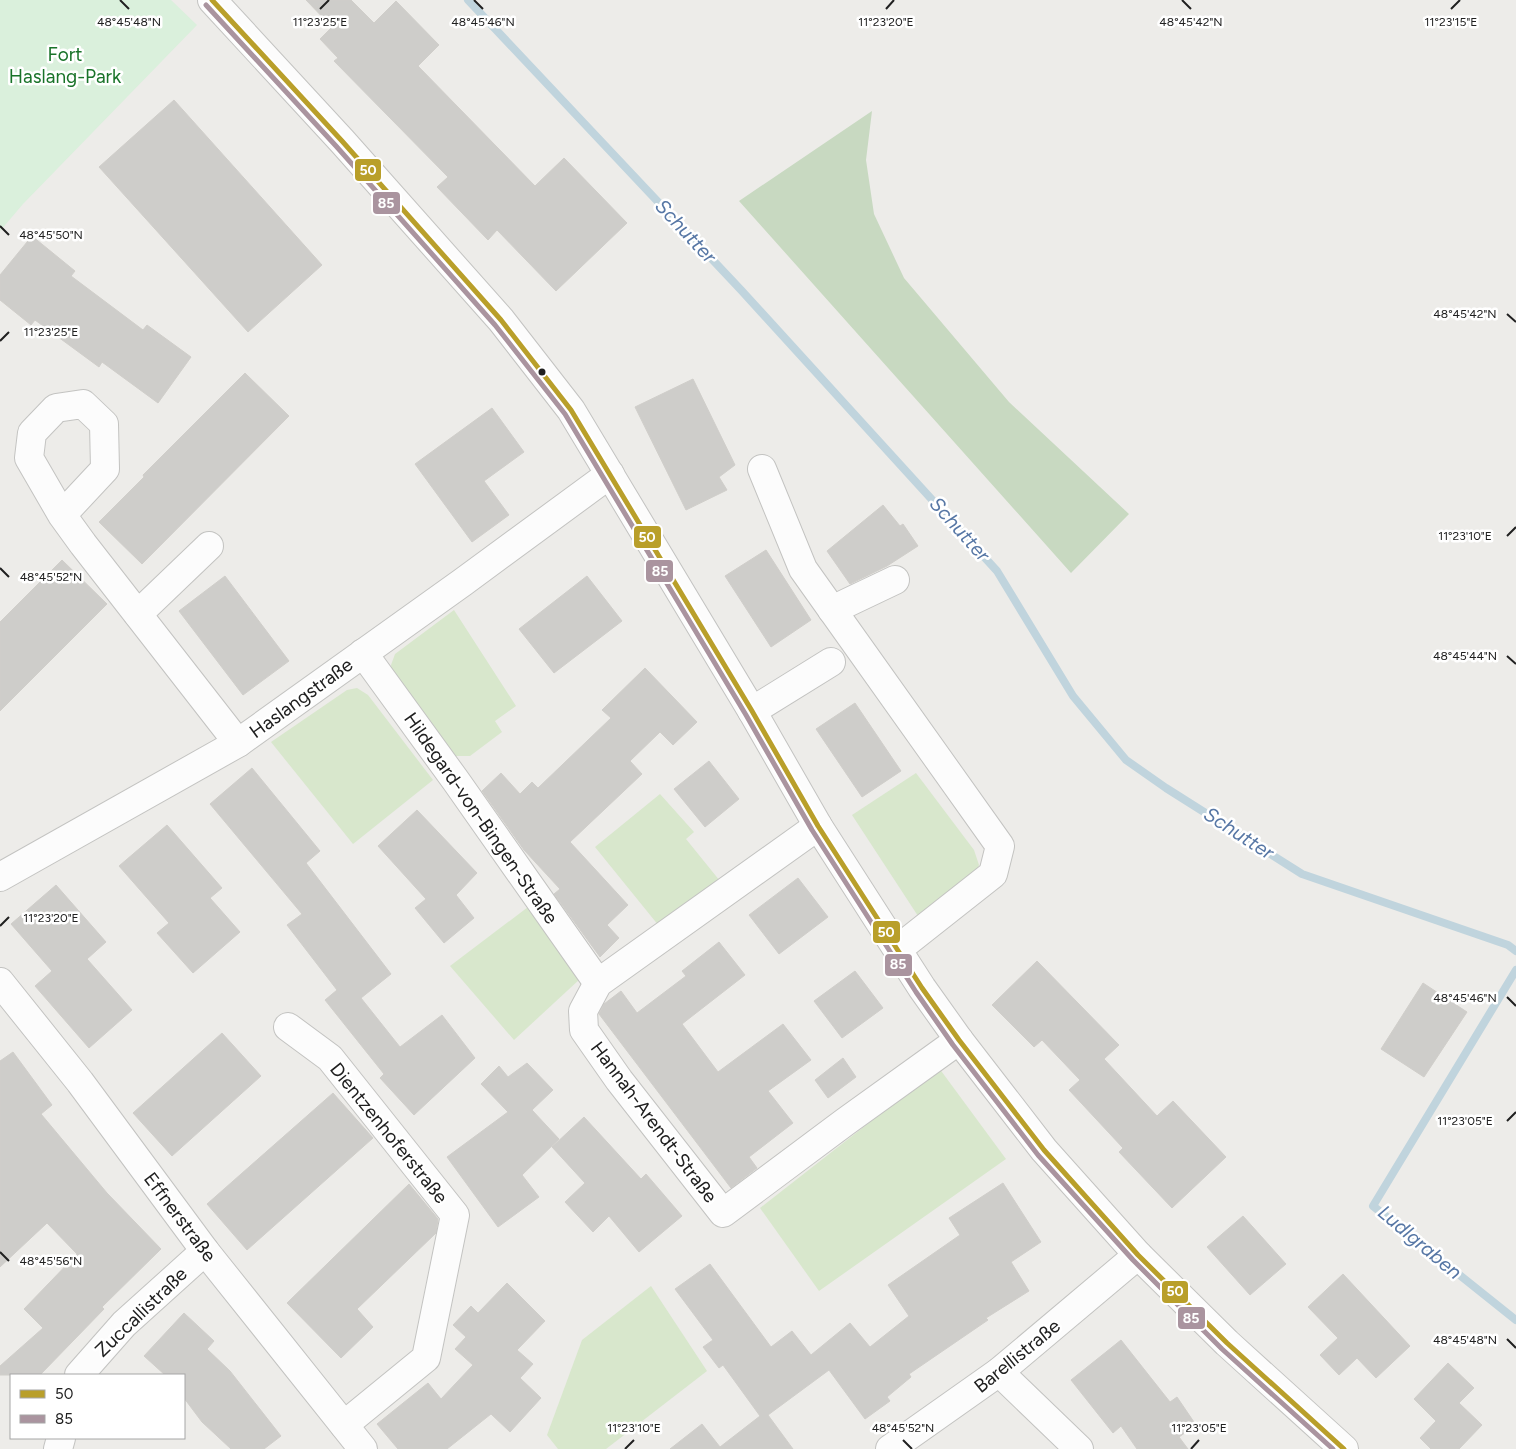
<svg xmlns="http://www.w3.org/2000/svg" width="1516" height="1449" font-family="Figtree,sans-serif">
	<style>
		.grass { fill: #d8e7cc }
		.forest { fill: #c8d9c1 }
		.park { fill: #daf0dc }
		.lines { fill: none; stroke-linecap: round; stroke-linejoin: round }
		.stream { stroke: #c0d4dd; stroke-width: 8 }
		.building { fill: #cecdca; stroke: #d0ceca }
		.minor-casing { stroke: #c3c3c1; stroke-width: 30 }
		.minor { stroke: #fcfcfc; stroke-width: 28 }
		.bus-1-casing { stroke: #fff; stroke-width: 9 }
		.bus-2-casing { stroke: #fff; stroke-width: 9 }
		.bus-1 { stroke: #b99f2a; stroke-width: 5 }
		.bus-2 { stroke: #aa949f; stroke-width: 5 }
		.ticks { fill: none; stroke: #202020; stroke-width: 2 }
		.bus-dot { fill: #202020; stroke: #fff; stroke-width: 2 }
		.labels { text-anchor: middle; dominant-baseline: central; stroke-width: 5; stroke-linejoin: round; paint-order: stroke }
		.park-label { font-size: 19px; fill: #197329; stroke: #fff }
		.street-label { font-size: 19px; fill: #202020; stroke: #fff }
		.water-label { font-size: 20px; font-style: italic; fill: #5777a5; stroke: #fff }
		.ticks-label { font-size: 12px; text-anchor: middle; fill: #202020; stroke: #fff; stroke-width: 5; stroke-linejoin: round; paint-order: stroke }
		.line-badge { stroke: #fff; stroke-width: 2 }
		.badge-label { font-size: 14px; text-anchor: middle; font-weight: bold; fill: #fff }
	</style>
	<rect width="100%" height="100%" fill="#edece9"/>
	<g class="grass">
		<polygon points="454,610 516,706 495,721 502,732 470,756 454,756 392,673 391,665 395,654"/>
		<polygon points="357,688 368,695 433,780 353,844 271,742 347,690"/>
		<polygon points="916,773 974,850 979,865 971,883 918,916 852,815"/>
		<polygon points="660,794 694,832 686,839 720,881 659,926 595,847"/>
		<polygon points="528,907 580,979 514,1040 450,966"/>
		<polygon points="939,1068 1006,1159 819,1291 760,1208"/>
		<polygon points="651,1286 707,1371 606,1449 558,1449 547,1435 582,1340"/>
	</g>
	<polygon class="forest" points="872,111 866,160 874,214 904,278 1009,402 1129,514 1071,573 739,201"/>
	<polygon class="park" points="0,0 171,0 197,25 23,204 0,231"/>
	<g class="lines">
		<g class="stream">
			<polyline points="468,0 741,290 997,571 1073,696 1126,760 1166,788 1302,874 1508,945 1516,951"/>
			<polyline points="1516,970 1373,1206 1516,1320"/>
		</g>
	</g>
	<g class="building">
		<polygon points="306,0 351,0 374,23 396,1 439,45 418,66 535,186 564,158 627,223 556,291 497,230 488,240 437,187 448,177 334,61 338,58 320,39 332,27"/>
		<polygon points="174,100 322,265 248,332 99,167"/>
		<polygon points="32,236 75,271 71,276 143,330 147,325 191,357 158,403 102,362 99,367 35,320 31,325 0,300 0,275"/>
		<polygon points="245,373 289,416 142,564 99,522 144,477 143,475"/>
		<polygon points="693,379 735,465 719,477 727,490 686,510 635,407"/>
		<polygon points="492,408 524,452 484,481 509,515 472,542 415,464"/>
		<polygon points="883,505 900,526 903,524 918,546 887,566 850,584 827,551"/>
		<polygon points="766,550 811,620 771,647 725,576"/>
		<polygon points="62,560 107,604 0,711 0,622"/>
		<polygon points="225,576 289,661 243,695 179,611"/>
		<polygon points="587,576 622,621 554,673 519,629"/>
		<polygon points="645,668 697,722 673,745 660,732 630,761 642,774 570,842 628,905 607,925 619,938 600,957 554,894 560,889 524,850 482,791 501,773 520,794 532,782 538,788 611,718 602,710"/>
		<polygon points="855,703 901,771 862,797 816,729"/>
		<polygon points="709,761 739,799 705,827 674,789"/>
		<polygon points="252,768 320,851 306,863 391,974 361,998 400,1047 442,1015 475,1058 414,1115 380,1078 384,1074 325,1000 337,990 287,925 302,914 210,804"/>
		<polygon points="417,810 477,873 456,895 474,918 444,943 415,908 426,899 378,846"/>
		<polygon points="167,825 222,888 210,898 240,932 193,973 157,933 169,923 119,866"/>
		<polygon points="798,878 828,917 779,954 749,915"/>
		<polygon points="56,885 106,942 87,959 132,1010 89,1048 35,986 52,971 11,924"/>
		<polygon points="719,942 745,975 682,1024 718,1072 783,1024 811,1060 768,1091 793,1123 749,1157 757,1168 731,1188 599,1014 604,1004 621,991 637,1013 686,976 682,971"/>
		<polygon points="1037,961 1119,1045 1104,1059 1157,1116 1173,1101 1226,1157 1172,1208 1119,1152 1123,1148 1069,1090 1080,1080 1042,1040 1034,1047 992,1005"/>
		<polygon points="855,971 883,1008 842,1038 814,1001"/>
		<polygon points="1423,983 1467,1012 1424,1077 1381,1049"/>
		<polygon points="222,1033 261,1076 172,1156 133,1113"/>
		<polygon points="13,1052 52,1105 41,1114 107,1193 161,1249 102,1307 104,1309 40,1375 0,1375 0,1366 43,1328 24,1309 77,1254 47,1223 0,1267 0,1061"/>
		<polygon points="843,1058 856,1077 828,1098 815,1080"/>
		<polygon points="527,1063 553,1090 532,1110 559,1139 522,1175 539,1197 498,1227 447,1157 508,1112 481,1084 499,1066 508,1077"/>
		<polygon points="333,1093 373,1138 247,1250 207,1204"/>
		<polygon points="584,1117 641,1179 646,1174 682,1216 639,1252 609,1216 593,1232 565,1202 585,1183 552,1147"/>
		<polygon points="1003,1183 1041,1242 1011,1262 1029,1291 986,1318 988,1320 909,1374 911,1377 887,1397 890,1401 865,1419 829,1370 768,1415 793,1449 670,1449 702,1424 720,1447 760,1416 723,1365 719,1368 703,1347 713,1340 675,1289 710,1264 771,1347 792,1331 811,1355 850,1323 870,1347 909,1316 888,1285 960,1235 949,1218"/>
		<polygon points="409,1184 438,1219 436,1233 357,1309 373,1327 341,1358 287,1303"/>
		<polygon points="1243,1216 1286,1264 1250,1295 1207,1247"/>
		<polygon points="1343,1274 1410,1346 1376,1378 1357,1358 1339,1375 1320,1355 1338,1338 1308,1307"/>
		<polygon points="507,1283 545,1321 517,1350 533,1364 520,1378 541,1398 510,1432 491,1414 447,1449 398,1449 377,1424 428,1383 441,1399 473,1365 455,1349 466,1337 453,1325 471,1306 478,1313"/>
		<polygon points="184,1313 214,1341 207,1349 230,1371 281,1436 264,1449 231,1449 202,1422 184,1398 184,1375 165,1375 144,1356"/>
		<polygon points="1121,1340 1170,1402 1177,1397 1196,1425 1179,1437 1188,1449 1137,1449 1121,1426 1113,1433 1071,1380"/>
		<polygon points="1448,1363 1474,1388 1459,1403 1482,1425 1459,1449 1431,1449 1420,1438 1436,1421 1414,1399"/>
	</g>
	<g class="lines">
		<g class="minor-casing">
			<g id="minor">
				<polyline points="212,0 342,141 501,320 571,410 752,711 818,826 922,988 959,1040 1044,1150 1138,1255 1227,1343 1344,1449"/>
				<polyline points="762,469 803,569 1000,846 993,874 898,949"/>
				<polyline points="62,515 105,469 104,424 83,404 56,408 32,433 29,458 62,515 83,544 238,743"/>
				<polyline points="832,610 895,580"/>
				<polyline points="138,614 209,546"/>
				<polyline points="363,653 456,781 598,983"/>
				<polyline points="752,711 831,662"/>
				<polyline points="818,826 598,983 583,1011 584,1030 619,1080 723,1213 845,1122 959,1040"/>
				<polyline points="0,877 238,743 463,582 610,474"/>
				<polyline points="0,982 80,1082 205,1251 363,1449"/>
				<polyline points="288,1027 330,1058 455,1215 426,1358 344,1425"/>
				<polyline points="999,1372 1079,1449"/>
				<polyline points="79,1375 124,1324 205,1251"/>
				<polyline points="58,1449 61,1438"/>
				<polyline points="890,1449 999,1372 1138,1255"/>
			</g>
		</g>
		<use href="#minor" class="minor"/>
		<g class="bus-1-casing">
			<polyline id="bus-1" points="212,0 342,141 501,320 571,410 752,711 818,826 922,988 959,1040 1044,1150 1138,1255 1227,1343 1344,1449"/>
		</g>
		<g class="bus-2-casing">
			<polyline id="bus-2" points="206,5 336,146 495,325 565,414 746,715 812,830 916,992 953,1045 1038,1155 1133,1260 1222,1349 1333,1449"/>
		</g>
		<use href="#bus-1" class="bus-1"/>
		<use href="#bus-2" class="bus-2"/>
	</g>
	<path class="ticks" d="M120,0L129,9M474,0L483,9M1182,0L1191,9M320,9L329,0M886,9L894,0M1451,9L1460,0M0,226L9,235M1507,314L1516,322M0,341L9,332M1507,536L1516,527M0,568L9,577M1507,656L1516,664M0,926L9,917M1507,997L1516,1006M1507,1121L1516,1112M0,1252L9,1261M1507,1339L1516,1348M903,1440L912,1449M625,1449L634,1440M1191,1449L1199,1440"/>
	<circle class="bus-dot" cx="542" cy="372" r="4.5"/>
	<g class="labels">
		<g class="park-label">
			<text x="65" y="54">Fort<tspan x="65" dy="22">Haslang-Park</tspan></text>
		</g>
		<g class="street-label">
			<text transform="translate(301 698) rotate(-36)">Haslangstraße</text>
			<text transform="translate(481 818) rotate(55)">Hildegard-von-Bingen-Straße</text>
			<text transform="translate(654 1122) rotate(53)">Hannah-Arendt-Straße</text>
			<text transform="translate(389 1133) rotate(51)">Dientzenhoferstraße</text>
			<text transform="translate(180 1217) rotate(53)">Effnerstraße</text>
			<text transform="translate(141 1312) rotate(-44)">Zuccallistraße</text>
			<text transform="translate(1017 1356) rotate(-39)">Barellistraße</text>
		</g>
		<g class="water-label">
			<text transform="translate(686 231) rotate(47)">Schutter</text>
			<text transform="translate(960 529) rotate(48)">Schutter</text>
			<text transform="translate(1239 833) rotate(33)">Schutter</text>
			<text transform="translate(1420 1242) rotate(40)">Ludlgraben</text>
		</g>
	</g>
	<g class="ticks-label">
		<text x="129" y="26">48°45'48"N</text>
		<text x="483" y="26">48°45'46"N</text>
		<text x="1191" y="26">48°45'42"N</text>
		<text x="320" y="26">11°23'25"E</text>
		<text x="886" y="26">11°23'20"E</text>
		<text x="1451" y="26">11°23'15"E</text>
		<text x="51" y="239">48°45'50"N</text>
		<text x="1465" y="318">48°45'42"N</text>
		<text x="51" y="336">11°23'25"E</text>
		<text x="1465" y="540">11°23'10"E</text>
		<text x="51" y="581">48°45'52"N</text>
		<text x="1465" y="660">48°45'44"N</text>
		<text x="51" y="922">11°23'20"E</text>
		<text x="1465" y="1002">48°45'46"N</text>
		<text x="1465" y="1125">11°23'05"E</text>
		<text x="51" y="1265">48°45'56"N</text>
		<text x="1465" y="1344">48°45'48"N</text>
		<text x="634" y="1432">11°23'10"E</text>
		<text x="1199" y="1432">11°23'05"E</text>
		<text x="903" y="1432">48°45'52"N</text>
	</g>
	<g class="line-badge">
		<rect x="354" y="158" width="28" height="24" rx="5" fill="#b99f2a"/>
		<rect x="372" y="191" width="29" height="24" rx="5" fill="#aa949f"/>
		<rect x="633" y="525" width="29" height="24" rx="5" fill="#b99f2a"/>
		<rect x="645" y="559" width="29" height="24" rx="5" fill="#aa949f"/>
		<rect x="872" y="920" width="29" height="24" rx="5" fill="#b99f2a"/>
		<rect x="884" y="953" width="29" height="24" rx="5" fill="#aa949f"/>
		<rect x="1161" y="1280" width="28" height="24" rx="5" fill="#b99f2a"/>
		<rect x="1177" y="1306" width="29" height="24" rx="5" fill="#aa949f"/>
	</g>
	<g class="badge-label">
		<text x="368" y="175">50</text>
		<text x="386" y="208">85</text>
		<text x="647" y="542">50</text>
		<text x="660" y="576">85</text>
		<text x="886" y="937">50</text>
		<text x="898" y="969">85</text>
		<text x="1175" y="1296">50</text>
		<text x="1191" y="1323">85</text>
	</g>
	<rect x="10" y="1374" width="175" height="65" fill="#ffffff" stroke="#a6a6a6"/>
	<rect x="20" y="1390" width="25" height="8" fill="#b99f2a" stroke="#a6a6a6"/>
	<text x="55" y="1399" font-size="15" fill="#202020">50</text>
	<rect x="20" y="1415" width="25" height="8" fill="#aa949f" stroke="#a6a6a6"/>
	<text x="55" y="1424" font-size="15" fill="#202020">85</text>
</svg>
